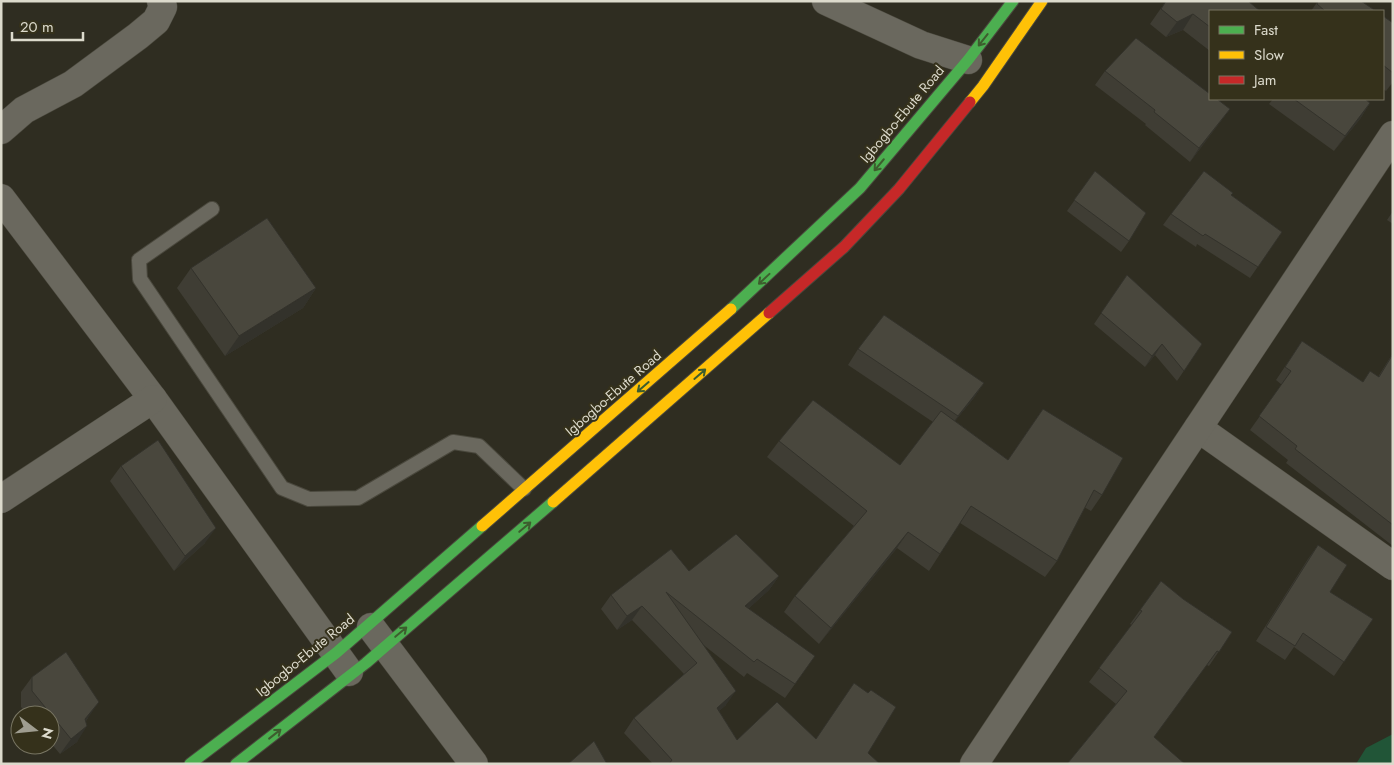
<svg xmlns="http://www.w3.org/2000/svg" width="1394" height="765" font-family="Jost,sans-serif">
	<style>
		.green { fill: #215537 }
		.lines { fill: none; stroke-linecap: round; stroke-linejoin: round }
		.lane-casing { stroke: #4a483d; stroke-width: 16 }
		.street-casing { stroke: #4a483d; stroke-width: 29 }
		.fast-casing { stroke: #4a483d; stroke-width: 13 }
		.slow-casing { stroke: #4a483d; stroke-width: 13 }
		.jam-casing { stroke: #4a483d; stroke-width: 13 }
		.lane { stroke: #6a685e; stroke-width: 14 }
		.street { stroke: #6a685e; stroke-width: 28 }
		.fast { stroke: #4caf50; stroke-width: 11 }
		.slow { stroke: #ffc107; stroke-width: 11 }
		.jam { stroke: #c62828; stroke-width: 11 }
		.wall { fill: #3f3d34 }
		.shaded-wall { fill: #33322b }
		.building { fill: #49473d; stroke: #33322b }
		.oneway { stroke: #3d5d2e }
		.labels { text-anchor: middle; dominant-baseline: central; stroke-width: 4; stroke-linejoin: round; paint-order: stroke }
		.street-label { font-size: 14px; fill: #dcdacc; stroke: #35311b }
	</style>
	<rect width="100%" height="100%" fill="#2f2d21"/>
	<polygon class="green" points="1393,734 1393,764 1356,764 1366,748"/>
	<g class="lines">
		<g class="lane-casing">
			<polyline id="lane" points="212,209 139,260 140,279 282,488 309,499 358,498 453,442 479,446 524,489"/>
		</g>
		<g class="street-casing">
			<g id="street">
				<polyline points="826,1 921,45 968,60"/>
				<polyline points="1,130 24,110 73,84 138,36 156,21 163,7 161,1"/>
				<polyline points="1,198 153,399 349,672"/>
				<polyline points="1198,428 1393,566"/>
				<polyline points="1,499 153,399"/>
				<polyline points="371,627 474,764"/>
				<polyline points="974,764 1393,135"/>
			</g>
		</g>
		<g class="fast-casing">
			<g id="fast">
				<polyline points="731,309 860,188 968,60 1013,1"/>
				<polyline points="190,764 336,653 482,526"/>
				<polyline points="236,764 366,663 553,502"/>
			</g>
		</g>
		<g class="slow-casing">
			<g id="slow">
				<polyline points="970,102 983,86 1042,1"/>
				<polyline points="553,502 769,313"/>
				<polyline points="482,526 731,309"/>
			</g>
		</g>
		<g class="jam-casing">
			<polyline id="jam" points="769,313 844,247 899,189 970,102"/>
		</g>
		<use href="#lane" class="lane"/>
		<use href="#street" class="street"/>
		<use href="#fast" class="fast"/>
		<use href="#slow" class="slow"/>
		<use href="#jam" class="jam"/>
	</g>
	<g class="wall">
		<polygon points="1166,1 1210,11 1210,51 1183,30 1166,37 1150,24"/>
		<polygon points="1318,1 1376,11 1311,11"/>
		<polygon points="1383,16 1393,23 1393,82 1386,91 1383,89"/>
		<polygon points="1105,71 1230,109 1190,162 1145,125 1146,124 1095,85"/>
		<polygon points="1273,99 1365,99 1370,103 1360,119 1334,151 1269,104"/>
		<polygon points="1095,171 1129,241 1121,252 1067,211"/>
		<polygon points="1231,195 1282,232 1250,278 1197,244 1196,247 1163,225 1171,214"/>
		<polygon points="1393,211 1393,224 1387,220"/>
		<polygon points="191,268 316,288 303,308 225,356 177,288"/>
		<polygon points="1127,275 1202,344 1177,381 1155,355 1145,367 1094,324"/>
		<polygon points="1302,341 1362,382 1378,377 1393,353 1393,546 1286,463 1288,460 1250,430 1282,385 1276,380"/>
		<polygon points="858,349 984,383 973,399 955,421 1008,460 1043,409 1102,495 1091,511 1084,507 1057,561 1045,577 960,523 929,571 897,548 819,644 784,612 795,596 854,526 767,457 779,441 900,465 933,422 848,365"/>
		<polygon points="121,466 205,543 174,571 110,481"/>
		<polygon points="1318,545 1330,592 1373,619 1334,676 1294,647 1285,660 1256,641 1308,559"/>
		<polygon points="779,576 769,590 748,609 805,670 785,698 747,673 744,677 701,643 726,705 719,711 737,740 816,739 868,753 880,764 653,764 624,733 634,718 684,674 632,620 617,630 601,609 611,595"/>
		<polygon points="1161,581 1183,599 1232,632 1209,666 1207,665 1067,764 1116,704 1089,682 1132,625 1130,624"/>
		<polygon points="32,677 88,718 86,721 77,742 60,754 50,742 50,715 28,715 21,707 21,692"/>
	</g>
	<g class="shaded-wall">
		<polygon points="1193,14 1183,30 1166,37 1177,22"/>
		<polygon points="1370,103 1360,119 1334,151 1345,136"/>
		<polygon points="1230,109 1220,122 1190,162 1199,148"/>
		<polygon points="316,288 303,308 225,356 239,336"/>
		<polygon points="1162,344 1155,355 1145,367 1152,356"/>
		<polygon points="984,383 973,399 947,431 958,416"/>
		<polygon points="216,528 205,543 174,571 185,556"/>
		<polygon points="908,532 897,548 819,644 831,628"/>
		<polygon points="779,576 769,590 735,621 745,606"/>
		<polygon points="642,606 632,620 617,630 627,616"/>
		<polygon points="736,691 726,705 707,722 717,708"/>
		<polygon points="99,702 88,718 74,734 85,719"/>
		<polygon points="87,726 77,742 60,754 71,739"/>
	</g>
	<g class="building">
		<polygon points="1166,1 1248,1 1260,11 1210,11 1210,27 1193,14 1177,22 1161,9"/>
		<polygon points="1318,1 1361,1 1376,11 1325,11 1317,4"/>
		<polygon points="1383,16 1393,23 1393,73 1383,65"/>
		<polygon points="1136,38 1210,94 1210,99 1217,99 1230,109 1199,148 1154,112 1155,110 1105,71"/>
		<polygon points="1294,99 1365,99 1370,103 1345,136"/>
		<polygon points="1095,171 1146,213 1129,241 1074,200"/>
		<polygon points="1204,171 1233,193 1231,195 1282,232 1258,267 1205,234 1203,236 1171,214"/>
		<polygon points="267,218 316,288 239,336 191,268"/>
		<polygon points="1127,275 1202,344 1184,371 1162,344 1152,356 1101,313"/>
		<polygon points="884,315 984,383 958,416 858,349"/>
		<polygon points="1302,341 1363,382 1370,371 1379,377 1393,354 1393,525 1295,449 1297,446 1259,416 1291,371 1285,367"/>
		<polygon points="813,400 900,465 941,411 1008,460 1043,409 1123,458 1102,495 1094,490 1057,561 971,506 940,554 908,532 831,628 795,596 867,511 779,441"/>
		<polygon points="158,440 216,528 185,556 121,466"/>
		<polygon points="736,534 779,576 745,606 815,656 795,684 757,659 754,662 666,592 736,691 717,708 737,740 777,702 816,739 854,683 868,693 871,690 896,707 868,753 880,764 669,764 672,760 634,718 697,663 642,606 627,616 611,595 671,549 689,571"/>
		<polygon points="1318,545 1347,565 1330,592 1373,619 1344,662 1303,633 1295,646 1266,627"/>
		<polygon points="1161,581 1183,599 1232,632 1219,652 1217,651 1154,737 1185,764 1067,764 1127,691 1099,668 1142,611 1140,610"/>
		<polygon points="66,652 99,702 85,719 87,726 71,739 32,691 32,677"/>
		<polygon points="594,741 607,764 568,764"/>
	</g>
	<defs><path id="oneway-shaft" d="M-6 0H5M1.5-3L5.5 0L1.5 3" fill="none" stroke-width="1.6" stroke-linecap="round" stroke-linejoin="round" transform="scale(1.25)"/></defs>
	<g class="oneway">
		<use href="#oneway-shaft" transform="translate(983 40) rotate(128)"/>
		<use href="#oneway-shaft" transform="translate(879 165) rotate(130)"/>
		<use href="#oneway-shaft" transform="translate(764 279) rotate(137)"/>
		<use href="#oneway-shaft" transform="translate(700 374) rotate(-41)"/>
		<use href="#oneway-shaft" transform="translate(643 387) rotate(139)"/>
		<use href="#oneway-shaft" transform="translate(525 527) rotate(-40)"/>
		<use href="#oneway-shaft" transform="translate(401 632) rotate(-40)"/>
		<use href="#oneway-shaft" transform="translate(275 734) rotate(-38)"/>
	</g>
	<g class="labels">
		<g class="street-label">
			<text transform="translate(902 114) rotate(-50)">Igbogbo-Ebute Road</text>
			<text transform="translate(613 393) rotate(-41)">Igbogbo-Ebute Road</text>
			<text transform="translate(305 655) rotate(-39)">Igbogbo-Ebute Road</text>
		</g>
	</g>
	<rect width="1394" height="765" fill="none" stroke="#dcdacc" stroke-width="5"/>
	<rect x="1209" y="10" width="175" height="90" fill="#35311b" stroke="#787562"/>
	<rect x="1219" y="26" width="25" height="8" fill="#4caf50" stroke="#787562"/>
	<text x="1254" y="35" font-size="15" fill="#dcdacc">Fast</text>
	<rect x="1219" y="51" width="25" height="8" fill="#ffc107" stroke="#787562"/>
	<text x="1254" y="60" font-size="15" fill="#dcdacc">Slow</text>
	<rect x="1219" y="76" width="25" height="8" fill="#c62828" stroke="#787562"/>
	<text x="1254" y="85" font-size="15" fill="#dcdacc">Jam</text>
	<g transform="translate(35 730) rotate(106)"><circle r="24" fill="#35311b" stroke="#787562"/>
	<path d="M0-4L9 19L0 12L-9 19Z" fill="#9f9d90"/>
	<text y="-8" font-size="14" font-weight="bold" text-anchor="middle" fill="#dcdacc">N</text>
	</g>
	<path d="M12 32v8h71v-8" fill="none" stroke="#dcdacc" stroke-width="2.5"/>
	<text x="20" y="32" font-size="15" fill="#dcdacc" stroke="#35311b" stroke-width="4" paint-order="stroke">20 m</text>
</svg>
